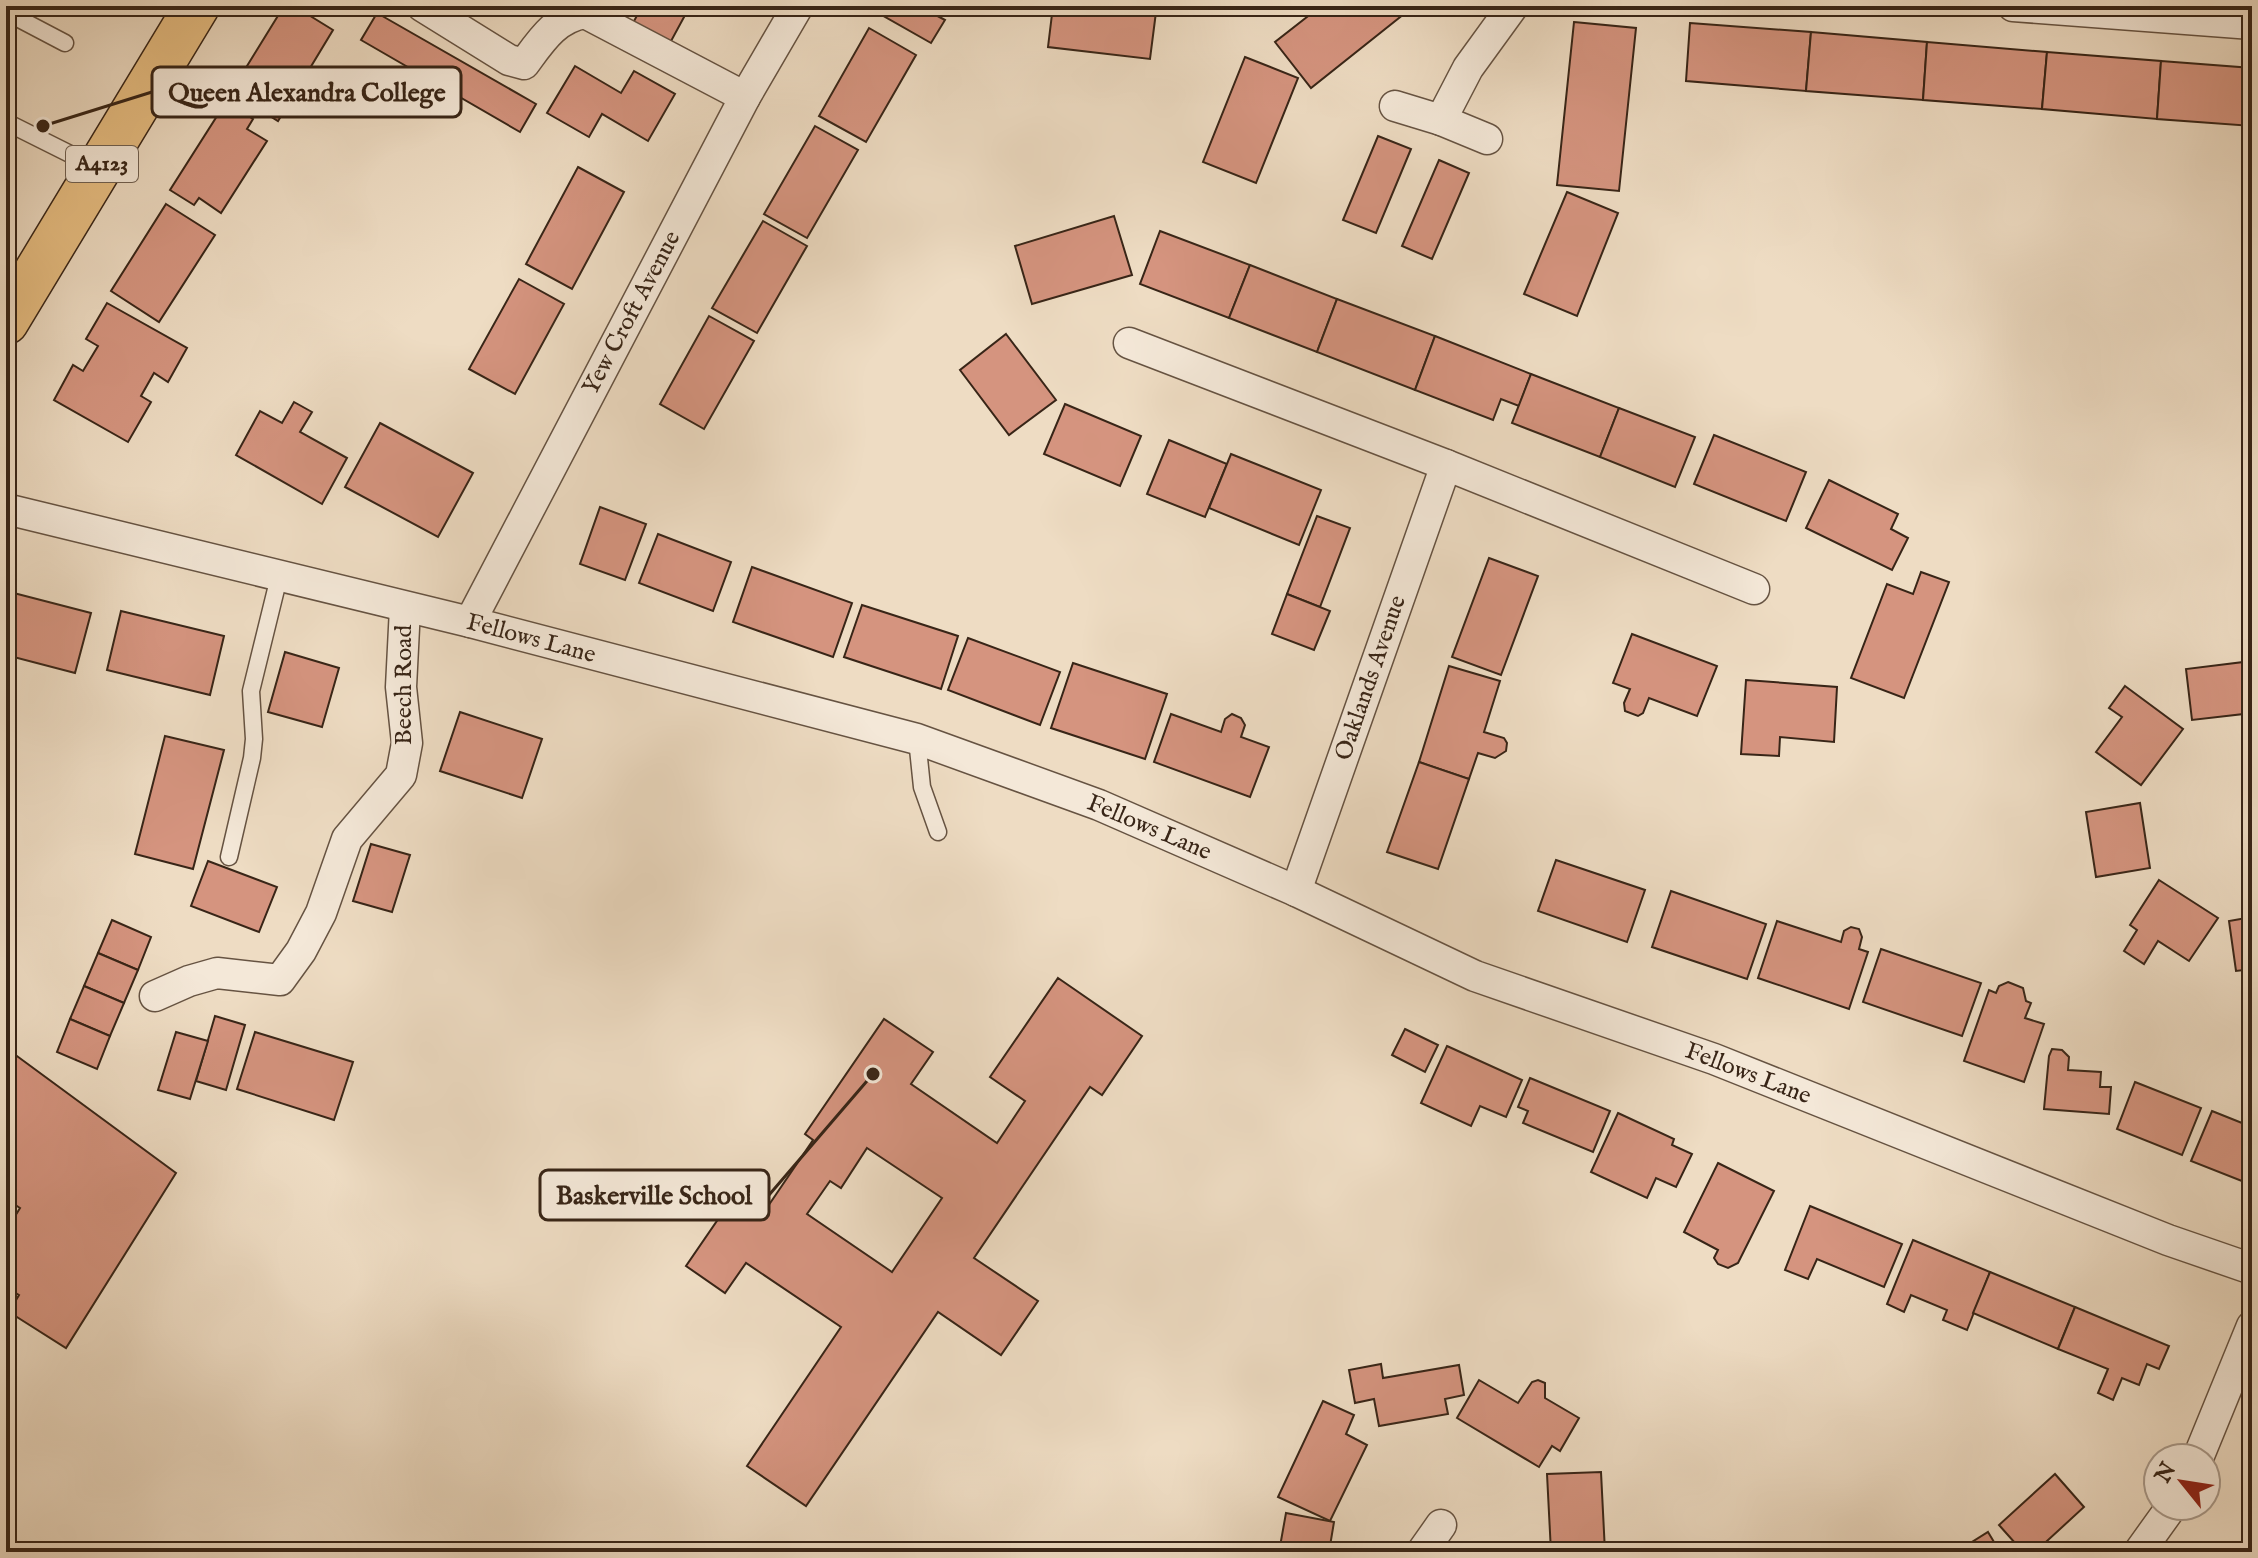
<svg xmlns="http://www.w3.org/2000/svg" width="2258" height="1558" font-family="'IM FELL English',serif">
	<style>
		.building { fill: #d5947f; stroke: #382517; stroke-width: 2; fill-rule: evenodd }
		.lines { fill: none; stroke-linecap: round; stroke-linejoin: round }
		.lane-casing { stroke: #665342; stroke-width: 19 }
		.street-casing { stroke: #665342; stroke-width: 33 }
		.primary-casing { stroke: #382517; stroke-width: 47 }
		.lane { stroke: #f4e8d8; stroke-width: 16 }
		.street { stroke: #f4e8d8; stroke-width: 30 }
		.primary { stroke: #e7be82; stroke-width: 44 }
		.labels { text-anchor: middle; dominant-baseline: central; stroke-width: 7; stroke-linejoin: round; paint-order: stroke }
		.shield { fill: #f4e8d8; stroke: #706051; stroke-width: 2 }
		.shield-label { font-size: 22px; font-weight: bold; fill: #382517 }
		.street-label { font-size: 24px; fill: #382517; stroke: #f4e8d8 }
		.leader { fill: none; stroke: #382517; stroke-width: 3 }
		.callout-dot { fill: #382517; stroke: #f4e8d8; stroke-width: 3 }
		.callout { fill: #f4e8d8; stroke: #382517; stroke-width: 3 }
		.callout-label { font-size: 26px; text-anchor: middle; font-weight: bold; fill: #382517 }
	</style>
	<rect width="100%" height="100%" fill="#eedcc3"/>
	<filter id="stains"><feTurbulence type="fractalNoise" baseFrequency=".0025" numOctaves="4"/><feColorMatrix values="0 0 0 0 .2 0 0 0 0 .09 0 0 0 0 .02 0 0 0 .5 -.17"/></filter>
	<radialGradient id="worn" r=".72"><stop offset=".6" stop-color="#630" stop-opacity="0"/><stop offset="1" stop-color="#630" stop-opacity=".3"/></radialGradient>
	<g class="building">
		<polygon points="284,6 294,6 333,30 278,121 231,92"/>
		<polygon points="642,6 690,6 670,43 633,23"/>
		<polygon points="875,6 936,6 932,13 945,20 931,43 873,10"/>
		<polygon points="1053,6 1109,6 1156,12 1150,59 1048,47"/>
		<polygon points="1321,6 1414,6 1311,88 1275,42"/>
		<polygon points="377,13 536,104 520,132 361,40"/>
		<polygon points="1574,22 1636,28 1619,191 1557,185"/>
		<polygon points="1690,23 1811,32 1806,91 1686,81"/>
		<polygon points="869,28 916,55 866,142 819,116"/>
		<polygon points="1811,32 1927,42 1923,100 1806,91"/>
		<polygon points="1927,42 2047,52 2042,109 1923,100"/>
		<polygon points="2047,52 2161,61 2157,119 2042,109"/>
		<polygon points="1245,57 1298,78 1256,183 1203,162"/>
		<polygon points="2161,61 2252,68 2252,126 2157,119"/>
		<polygon points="575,66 621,93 634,71 675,94 648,141 602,114 589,137 547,113"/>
		<polygon points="226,102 253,119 247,129 267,141 221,213 199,198 194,205 170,190"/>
		<polygon points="815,126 858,150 807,238 764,214"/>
		<polygon points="1378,136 1411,149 1376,233 1343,220"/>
		<polygon points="1439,160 1469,173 1432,259 1402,246"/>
		<polygon points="578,167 624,192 572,289 526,264"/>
		<polygon points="1567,192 1618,213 1577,316 1524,294"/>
		<polygon points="166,204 215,235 159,322 111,291"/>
		<polygon points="1114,216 1132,275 1032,304 1015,246"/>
		<polygon points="763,221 807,246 757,333 712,308"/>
		<polygon points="1160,231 1250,265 1229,318 1140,284"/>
		<polygon points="1250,265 1337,299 1317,352 1229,318"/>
		<polygon points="519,279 564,304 515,394 469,369"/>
		<polygon points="1337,299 1435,336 1415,390 1317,352"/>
		<polygon points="107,303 187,348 168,382 154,373 141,396 151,402 128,442 54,400 73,365 83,371 98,346 86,339"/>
		<polygon points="709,316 754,341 704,429 660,404"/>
		<polygon points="1006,334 1056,400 1009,435 960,370"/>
		<polygon points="1435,336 1531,374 1519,406 1501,399 1493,420 1415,390"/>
		<polygon points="1531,374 1619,408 1600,457 1512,423"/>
		<polygon points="294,402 312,412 300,432 347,458 322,504 236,455 260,411 282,423"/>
		<polygon points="1065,404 1141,436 1120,486 1044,454"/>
		<polygon points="1619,408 1695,437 1675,487 1600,457"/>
		<polygon points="380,423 473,473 438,537 345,487"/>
		<polygon points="1714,435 1806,472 1786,521 1694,484"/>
		<polygon points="1169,440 1227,464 1205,517 1147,494"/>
		<polygon points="1231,454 1321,490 1299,545 1209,508"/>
		<polygon points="1829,480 1898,514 1891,529 1908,538 1892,570 1806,528"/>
		<polygon points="600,507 646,524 625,580 580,564"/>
		<polygon points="1317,516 1350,528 1320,607 1287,594"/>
		<polygon points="658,534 731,562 713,611 639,583"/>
		<polygon points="1489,558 1538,576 1501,675 1452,657"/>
		<polygon points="752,567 852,603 833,657 733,622"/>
		<polygon points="1921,572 1949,582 1904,698 1851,678 1887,584 1913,594"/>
		<polygon points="6,591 91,613 75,673 6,655"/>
		<polygon points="1287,594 1330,611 1314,650 1272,634"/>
		<polygon points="862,605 958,636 941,689 844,657"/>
		<polygon points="121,611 224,636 210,695 107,670"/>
		<polygon points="1632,634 1717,666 1697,716 1649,698 1643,713 1638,716 1625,711 1624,703 1630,689 1613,683"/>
		<polygon points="968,638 1060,672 1040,725 948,690"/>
		<polygon points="285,652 339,668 322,727 268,712"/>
		<polygon points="2252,661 2252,713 2192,720 2186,669"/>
		<polygon points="1073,663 1167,694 1145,759 1051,728"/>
		<polygon points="1449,666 1500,681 1484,732 1504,738 1507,743 1506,751 1495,758 1478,753 1469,779 1419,762"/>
		<polygon points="1746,680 1837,687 1834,742 1780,737 1779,756 1741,754"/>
		<polygon points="2125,686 2183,729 2141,785 2096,752 2122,717 2109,708"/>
		<polygon points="460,712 542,739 522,798 440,771"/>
		<polygon points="1171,714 1221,732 1225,719 1232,714 1241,718 1245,725 1241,737 1269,747 1250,797 1154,762"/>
		<polygon points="165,736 224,750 193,869 135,854"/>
		<polygon points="1419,762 1469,779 1438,869 1387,852"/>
		<polygon points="2140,803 2150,868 2096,877 2086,812"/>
		<polygon points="371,844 410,855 392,912 353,901"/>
		<polygon points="1556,860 1645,890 1627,942 1538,911"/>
		<polygon points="208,861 277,887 259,932 191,906"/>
		<polygon points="2159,880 2218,918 2189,961 2158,941 2144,964 2124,951 2137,930 2130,925"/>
		<polygon points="1671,891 1766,924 1747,979 1652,947"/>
		<polygon points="2252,917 2252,969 2236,971 2229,921"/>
		<polygon points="112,920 151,937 138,970 98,953"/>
		<polygon points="1777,921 1841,942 1844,931 1851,927 1859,929 1862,937 1859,949 1868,952 1849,1009 1758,978"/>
		<polygon points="1881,949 1981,983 1962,1036 1863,1002"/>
		<polygon points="98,953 138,970 124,1003 84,986"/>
		<path d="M1058,978L1142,1036L1102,1095L1090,1087L974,1258L1038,1301L1001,1355L938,1312L806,1506L747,1466L841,1327L746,1263L725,1293L686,1266L732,1199L760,1218L813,1140L805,1134L884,1019L933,1052L911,1084L997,1143L1025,1101L990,1077ZM867,1148L942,1198L892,1272L807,1214L830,1181L841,1188Z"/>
		<polygon points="2008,982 2023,988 2026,1001 2031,1003 2025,1018 2044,1024 2024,1082 1964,1061 1989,990 1996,993 1999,986"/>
		<polygon points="84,986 124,1003 110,1036 70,1019"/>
		<polygon points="215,1016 245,1025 226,1090 196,1081"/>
		<polygon points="70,1019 110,1036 97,1069 57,1052"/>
		<polygon points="1405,1029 1438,1045 1425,1072 1392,1055"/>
		<polygon points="176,1032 208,1041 190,1099 158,1090"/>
		<polygon points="255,1032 353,1062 334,1120 237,1089"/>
		<polygon points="1447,1046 1522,1080 1506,1117 1480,1106 1471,1126 1421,1103"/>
		<polygon points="6,1048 176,1173 66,1348 9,1312 19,1295 6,1287 6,1231 20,1208 6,1199"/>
		<polygon points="2052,1049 2062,1050 2069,1057 2068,1070 2101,1072 2100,1087 2111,1087 2109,1114 2044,1109 2049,1056"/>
		<polygon points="1530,1078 1610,1111 1593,1152 1523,1123 1528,1111 1518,1107"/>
		<polygon points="2135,1082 2201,1108 2182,1155 2117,1129"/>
		<polygon points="2212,1111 2252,1127 2252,1185 2191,1161"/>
		<polygon points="1618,1113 1674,1139 1672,1145 1692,1154 1676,1187 1656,1178 1647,1198 1591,1172"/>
		<polygon points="1718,1163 1774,1191 1738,1263 1728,1268 1718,1264 1714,1258 1718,1250 1684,1232"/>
		<polygon points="1810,1206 1902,1244 1884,1287 1817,1259 1808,1279 1785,1270"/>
		<polygon points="1913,1240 1990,1272 1967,1330 1943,1320 1947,1310 1911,1295 1904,1312 1887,1304"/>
		<polygon points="1990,1272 2075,1307 2058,1349 1973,1313"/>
		<polygon points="2075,1307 2169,1346 2159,1369 2147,1364 2139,1385 2122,1378 2113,1400 2098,1393 2108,1369 2058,1349"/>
		<polygon points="1381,1364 1383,1378 1459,1365 1464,1395 1445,1399 1448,1414 1379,1426 1374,1399 1355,1403 1349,1370"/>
		<polygon points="1479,1380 1518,1403 1532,1382 1538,1380 1545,1383 1545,1398 1579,1418 1560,1451 1552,1446 1539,1467 1457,1418"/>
		<polygon points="1323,1401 1354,1415 1346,1434 1367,1445 1330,1521 1278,1497"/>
		<polygon points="1601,1472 1605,1552 1551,1552 1547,1474"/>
		<polygon points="2055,1474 2084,1507 2035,1552 2023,1552 1999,1525"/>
		<polygon points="2252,1475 2252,1501 2243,1478"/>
		<polygon points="1286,1513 1334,1522 1329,1552 1279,1552"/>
		<polygon points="1988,1532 2000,1552 1956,1552"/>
	</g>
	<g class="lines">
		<g class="lane-casing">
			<g id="lane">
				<polyline points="6,12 65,43"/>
				<polyline points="6,122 98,168"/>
				<polyline points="917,739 922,787 938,832"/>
				<polyline points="229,857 252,758 254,739 251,691 279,577"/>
			</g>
		</g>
		<g class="street-casing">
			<g id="street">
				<path d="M422,6L509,60L524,64C541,41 555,18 585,13L745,97"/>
				<polyline points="2013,6 2252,24"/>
				<polyline points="1395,106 1441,120 1487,139"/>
				<polyline points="1441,120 1468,68 1513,6"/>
				<polyline points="1129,343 1446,465 1754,589"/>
				<polyline points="6,509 470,622 917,739 1099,805 1296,891 1475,976 1714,1059 2168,1240 2252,1269"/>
				<polyline points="470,622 745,97 798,6"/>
				<polyline points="1296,891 1446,465"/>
				<polyline points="155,996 189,981 217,973 280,980 301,951 321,913 347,839 401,775 407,743 401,687 405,608"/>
				<polyline points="2198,1458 2252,1326"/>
				<polyline points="1422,1552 1441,1525"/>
				<polyline points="2139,1552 2172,1506"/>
			</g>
		</g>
		<g class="primary-casing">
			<polyline id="primary" points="6,322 197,6"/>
		</g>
		<use href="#lane" class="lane"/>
		<use href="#street" class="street"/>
		<use href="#primary" class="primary"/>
	</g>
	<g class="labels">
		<rect class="shield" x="66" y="146" width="72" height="36" rx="6"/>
		<g class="shield-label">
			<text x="102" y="164">A4123</text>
		</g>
		<g class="street-label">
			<text transform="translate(632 313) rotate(-62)">Yew Croft Avenue</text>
			<text transform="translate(531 639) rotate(15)">Fellows Lane</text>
			<text transform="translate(1371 678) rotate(-71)">Oaklands Avenue</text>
			<text transform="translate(404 685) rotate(-90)">Beech Road</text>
			<text transform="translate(1149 828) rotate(23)">Fellows Lane</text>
			<text transform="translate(1748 1074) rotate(21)">Fellows Lane</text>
		</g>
	</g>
	<path class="leader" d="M43 126L152 92M873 1074L769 1195"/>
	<g class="callout-dot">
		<circle cx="43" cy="126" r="8"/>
		<circle cx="873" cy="1074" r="8"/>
	</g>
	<g class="callout">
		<rect x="152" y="67" width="309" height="50" rx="8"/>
		<rect x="540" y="1170" width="229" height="50" rx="8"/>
	</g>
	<g class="callout-label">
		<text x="307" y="101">Queen Alexandra College</text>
		<text x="654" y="1204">Baskerville School</text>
	</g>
	<rect width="2258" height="1558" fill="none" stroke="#eedcc3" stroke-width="32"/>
	<rect x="8" y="8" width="2242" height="1542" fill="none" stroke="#382517" stroke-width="4"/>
	<rect x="16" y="16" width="2226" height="1526" fill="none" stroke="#382517" stroke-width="2"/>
	<g transform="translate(2182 1482) rotate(300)"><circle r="38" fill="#f4e8d8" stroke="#a99a8b" stroke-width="2"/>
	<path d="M0-6L14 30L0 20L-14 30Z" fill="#8f2418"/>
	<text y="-12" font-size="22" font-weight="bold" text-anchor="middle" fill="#382517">N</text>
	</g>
	<rect width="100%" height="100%" filter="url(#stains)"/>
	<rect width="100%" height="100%" fill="url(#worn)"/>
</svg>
